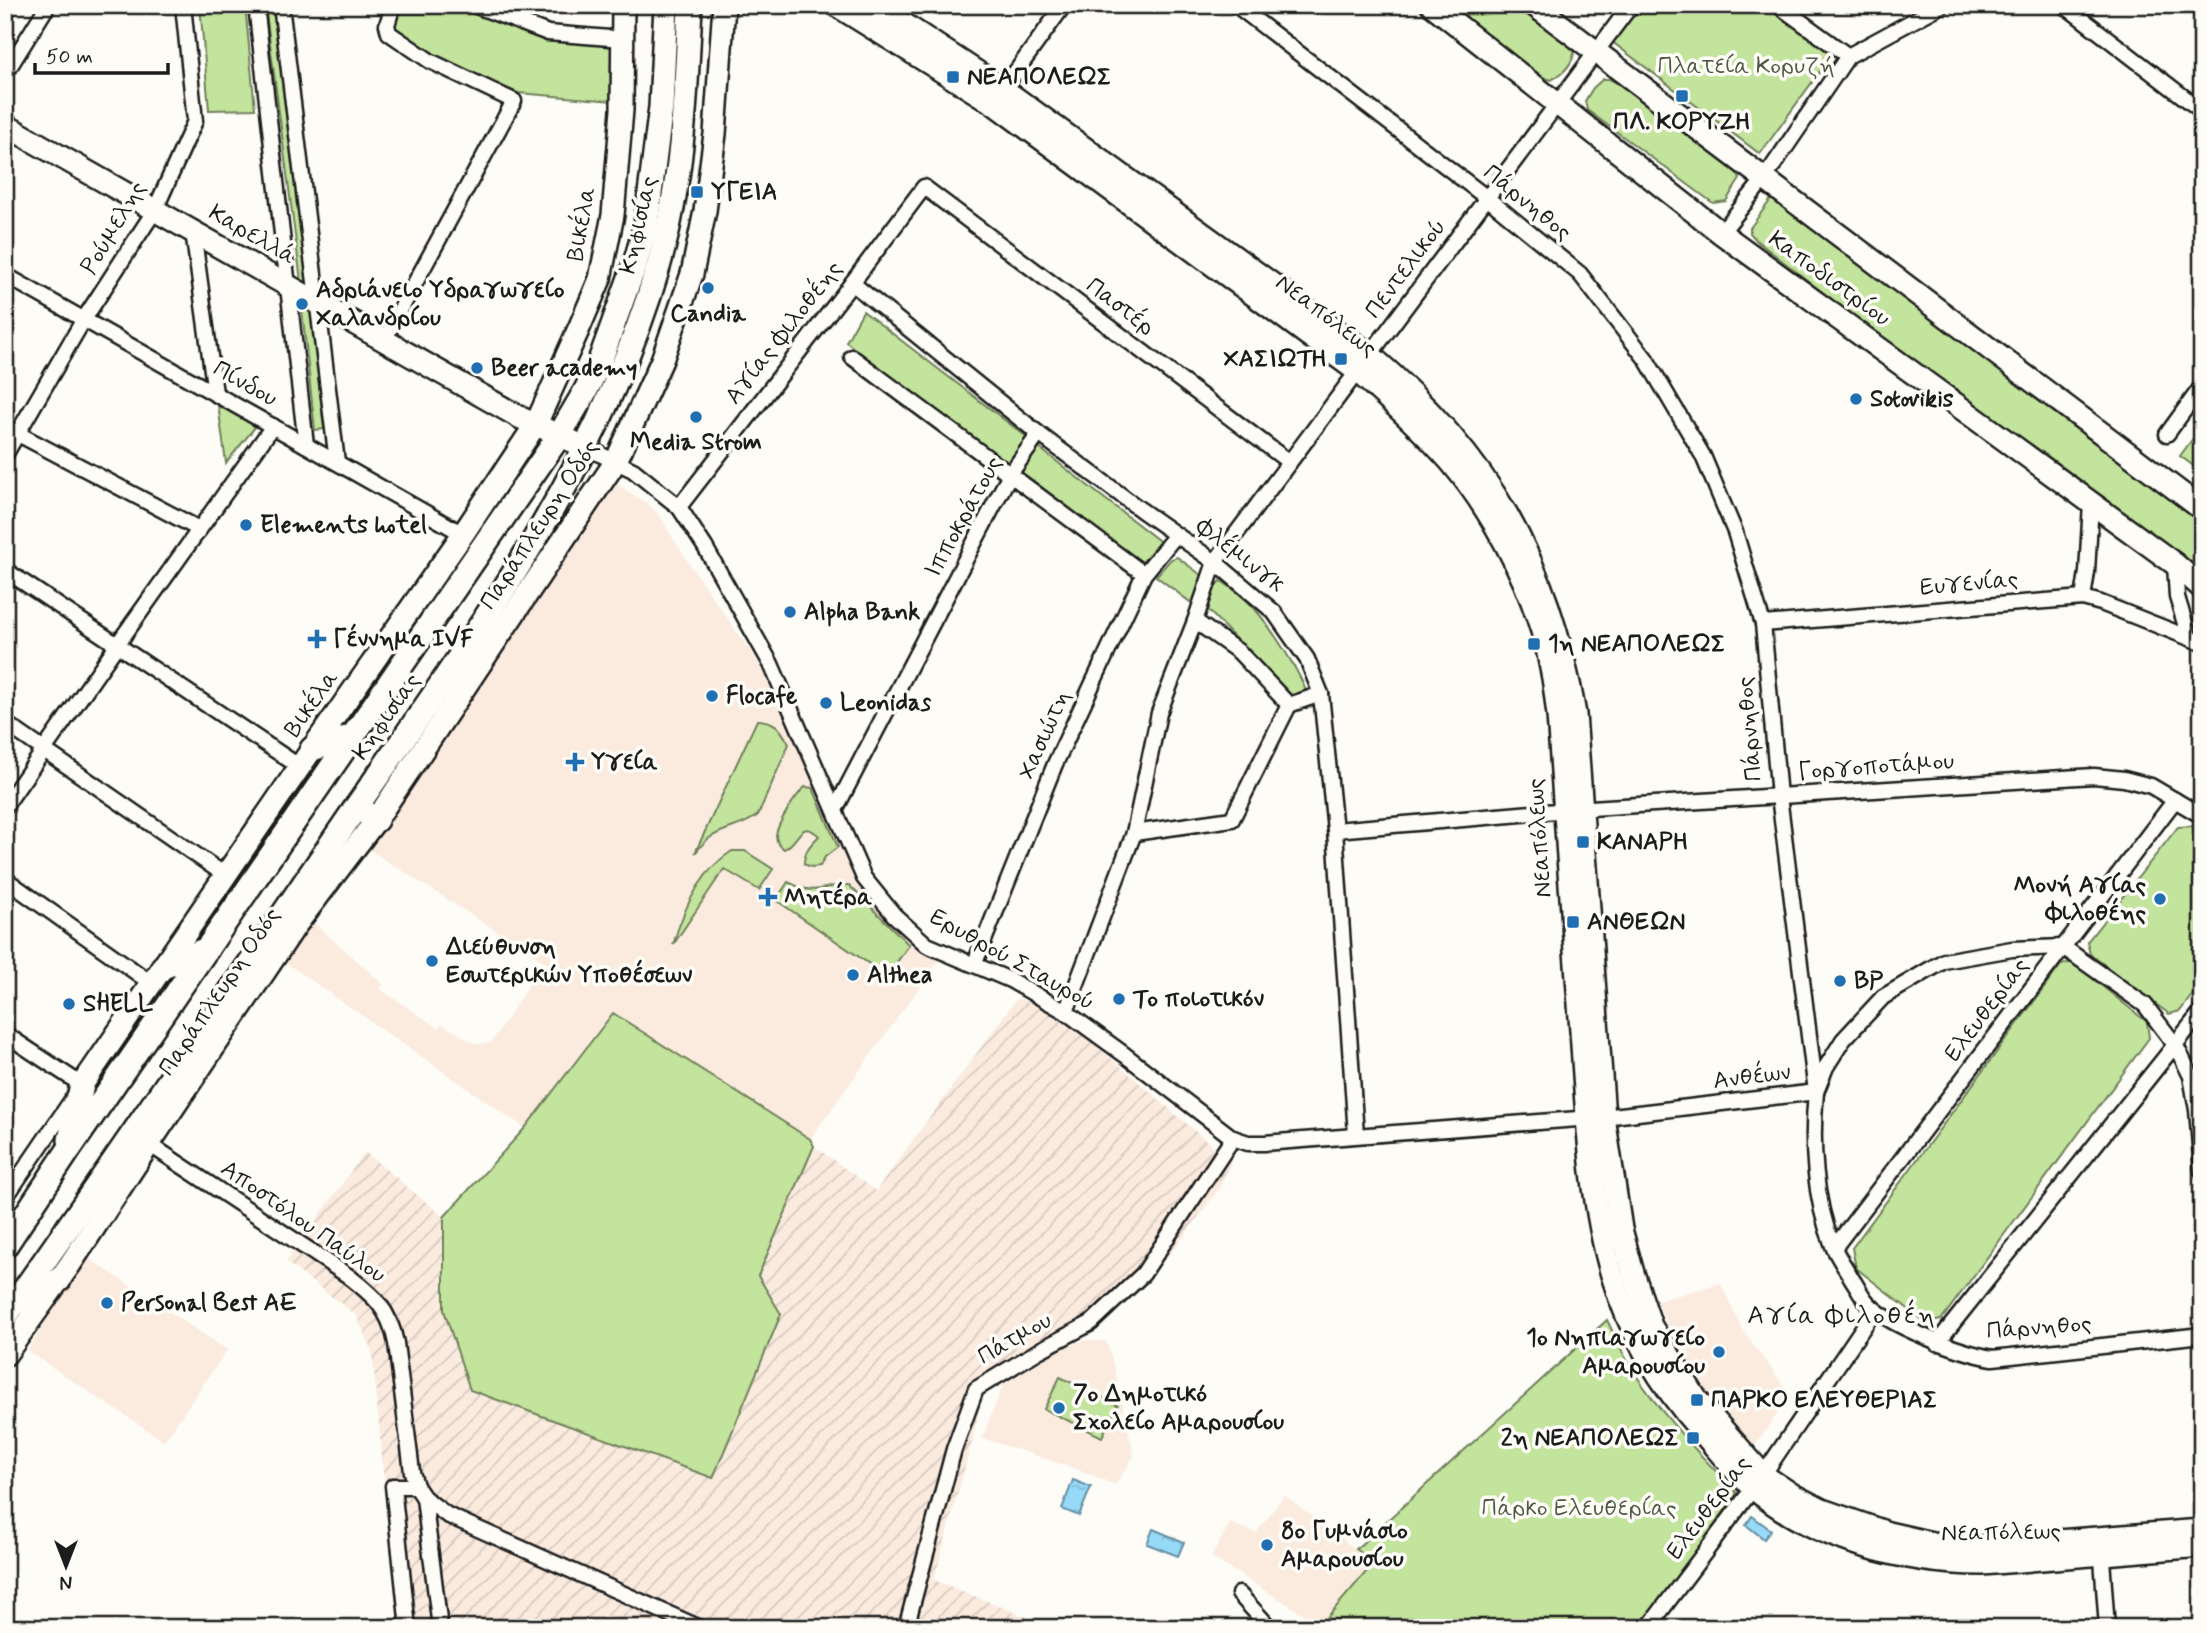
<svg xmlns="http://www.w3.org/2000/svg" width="2207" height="1633" font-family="Mynerve,sans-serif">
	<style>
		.built { fill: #fbebdf }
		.industrial { fill: url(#industrial-furrows) }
		.green { fill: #c3e49c; stroke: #70805c; stroke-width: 2 }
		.water { fill: url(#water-ripples); stroke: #658ea0; stroke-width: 2 }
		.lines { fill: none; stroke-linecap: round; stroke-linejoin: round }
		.street-casing { stroke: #1c1c1c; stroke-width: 19 }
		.secondary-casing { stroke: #1c1c1c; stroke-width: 26 }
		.primary-casing { stroke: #1c1c1c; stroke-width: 28 }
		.street { stroke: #fdfcf7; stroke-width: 14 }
		.secondary { stroke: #fdfcf7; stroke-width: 21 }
		.primary { stroke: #fdfcf7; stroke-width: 23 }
		.poi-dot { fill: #1f6fb2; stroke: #fdfcf7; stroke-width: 2.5 }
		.labels { text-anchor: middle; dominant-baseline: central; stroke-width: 7; stroke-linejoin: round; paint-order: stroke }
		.park-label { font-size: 24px; fill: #4e5842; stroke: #fdfcf7 }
		.poi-label { font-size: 24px; font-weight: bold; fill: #1c1c1c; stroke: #fdfcf7; text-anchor: start }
		.street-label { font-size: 24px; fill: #1c1c1c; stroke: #fdfcf7 }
		.neighbourhood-label { font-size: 26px; letter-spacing: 2px; fill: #1c1c1c; stroke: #fdfcf7 }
	</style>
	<defs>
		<pattern id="industrial-furrows" width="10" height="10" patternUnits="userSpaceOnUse" patternTransform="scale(1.75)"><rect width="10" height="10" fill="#fbebdf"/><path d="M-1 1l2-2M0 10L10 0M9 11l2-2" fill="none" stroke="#d7c9bf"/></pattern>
		<pattern id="water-ripples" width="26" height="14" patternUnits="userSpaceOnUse" patternTransform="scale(1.75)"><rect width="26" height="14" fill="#96daf8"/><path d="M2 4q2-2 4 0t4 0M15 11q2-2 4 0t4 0" fill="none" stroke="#81bad4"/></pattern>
	</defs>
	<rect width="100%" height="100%" fill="#fdfcf7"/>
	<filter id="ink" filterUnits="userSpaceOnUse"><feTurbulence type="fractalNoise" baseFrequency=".0143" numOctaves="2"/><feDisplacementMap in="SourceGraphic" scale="14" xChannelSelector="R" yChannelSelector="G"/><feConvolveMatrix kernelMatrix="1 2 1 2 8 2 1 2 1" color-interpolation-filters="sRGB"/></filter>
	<g filter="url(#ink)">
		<g class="built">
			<polygon points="612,481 648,504 658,514 686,559 768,677 792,721 820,787 850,868 859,885 903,930 942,956 810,1139 613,1013 525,1128 286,963 302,931 311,920 383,984 380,988 383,991 438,1028 442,1024 476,1044 491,1043 536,974 540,968 544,969 548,964 365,847"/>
			<polygon points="87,1257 227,1350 164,1441 27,1351"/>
			<polygon points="1721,1283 1743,1331 1791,1395 1754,1447 1712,1402 1686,1368 1657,1301"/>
			<polygon points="1085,1340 1106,1341 1114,1367 1134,1456 1115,1485 1079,1470 982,1438 1006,1378 1044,1355"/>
			<polygon points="1284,1495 1374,1563 1321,1625 1211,1557 1230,1523 1256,1533"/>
		</g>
		<polygon class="industrial" points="1017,998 1062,1016 1231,1162 1219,1189 1175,1248 1135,1293 1089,1325 984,1386 972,1442 934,1580 1054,1628 398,1628 372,1351 356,1315 286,1262 365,1152 444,1217 444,1310 758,1276 814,1146 876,1191"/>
		<g class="green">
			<polygon points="200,5 245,5 255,109 209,110"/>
			<polygon points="265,5 275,5 312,288 301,281"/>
			<polygon points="400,5 453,5 547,40 613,45 613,101 518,93 432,56 395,29"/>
			<path d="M1449,5H1520L1565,39L1575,49C1573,64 1563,74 1551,80L1540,76Z"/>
			<polygon points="1640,5 1766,5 1834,52 1760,154 1611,41"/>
			<polygon points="1603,79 1609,79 1621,85 1735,169 1740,179 1726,201 1713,203 1587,110 1585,101 1593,88"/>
			<polygon points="1778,197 2202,520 2202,579 1902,354 1758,242 1750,233 1750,228 1772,198"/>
			<polygon points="311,309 324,429 315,430 302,310"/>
			<polygon points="863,311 1028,438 1007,465 846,342"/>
			<polygon points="217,397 260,421 226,463"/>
			<polygon points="2202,426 2202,472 2180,456"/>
			<polygon points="1038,447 1167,547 1149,568 1020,471"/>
			<polygon points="1177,557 1204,577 1194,605 1156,576 1171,559"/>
			<path d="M1221,581C1234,589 1245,598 1254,608C1268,624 1313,688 1308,706L1300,707L1209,611C1207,601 1212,586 1221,581Z"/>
			<path d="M757,720C777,721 780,728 789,744L758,815C743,827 726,827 711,837C704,841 700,848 695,853Z"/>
			<path d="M805,787L813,788L838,847L825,857L820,866L811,867L804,864C804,851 810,845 819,836C800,817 799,843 784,849C779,845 776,842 776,835C777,824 796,795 805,787Z"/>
			<polygon points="2195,826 2202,832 2202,982 2180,1011 2169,1014 2090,954 2087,942 2178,827"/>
			<path d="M732,851H745L773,869L759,890L724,869L673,945C683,910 700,871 732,851Z"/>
			<path d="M788,882C819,898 821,884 849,885L909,945L887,976L776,900Z"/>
			<polygon points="2072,962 2147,1022 2149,1038 1941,1320 1926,1323 1856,1268 1852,1248 2061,965"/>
			<polygon points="613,1013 810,1139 814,1146 758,1276 781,1314 713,1478 470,1390 444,1310 444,1217 525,1128"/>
			<path d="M1607,1320C1615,1336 1622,1353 1632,1369C1661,1415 1699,1454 1737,1493L1643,1628H1318L1374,1563L1356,1549Z"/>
			<polygon points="1060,1377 1118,1405 1102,1437 1044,1409"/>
		</g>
		<g class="water">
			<polygon points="1073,1480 1091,1487 1079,1516 1062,1509"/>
			<polygon points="1752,1516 1771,1530 1764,1539 1746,1525"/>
			<polygon points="1153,1529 1184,1542 1178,1556 1147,1544"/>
		</g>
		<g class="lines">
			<g class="street-casing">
				<g id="street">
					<polyline points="256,5 306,445"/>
					<polyline points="281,5 337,462"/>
					<polyline points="474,5 548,33 622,39"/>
					<path d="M1236,5L1487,198L1580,274L1646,359L1703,456L1735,532L1763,624L1779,796L1816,1092C1811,1142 1814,1199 1833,1246C1838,1258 1846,1268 1852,1279C1857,1286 1861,1295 1867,1302C1887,1326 1962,1353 1993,1358L2202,1335"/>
					<polyline points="1778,5 1848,56"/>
					<polyline points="2064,5 2202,111"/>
					<polyline points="5,74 48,5"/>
					<polyline points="999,95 1064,5"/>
					<polyline points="193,231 215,393"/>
					<polyline points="1721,233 1764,179 1848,56 1942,5"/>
					<polyline points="5,275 463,534"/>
					<polyline points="852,283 1039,434 1141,510 1215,562 1274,612 1307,659 1321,694 1335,830 1356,1135"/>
					<polyline points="384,340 514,101 430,61 389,33 387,25 393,5"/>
					<polyline points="852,357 1144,574"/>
					<polyline points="5,427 199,529"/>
					<polyline points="2167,434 2202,386"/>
					<polyline points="585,447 633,470 679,507 705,547 771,664 864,878 894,915 927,945 1010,980 1066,1012 1125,1055 1233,1138 1248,1143 1264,1143 1604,1117 1816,1092 1826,1067 1843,1040 1883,997 1944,961 2012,949 2063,947 2145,1005 2176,1046 2191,1076 2197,1110 2202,1171"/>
					<polyline points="5,455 84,319 155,210 195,121 183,5"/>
					<polyline points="679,507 852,283 924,187 1289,462"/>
					<polyline points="2175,564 2177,597 2189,637"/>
					<polyline points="5,570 300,767"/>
					<polyline points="2083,598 2087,572 2091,503"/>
					<polyline points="1195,621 1239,652 1289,705 1321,694"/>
					<polyline points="1763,624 2083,598 2101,603 2202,643"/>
					<polyline points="5,723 225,875"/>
					<polyline points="5,806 117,645 273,426"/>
					<polyline points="835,810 1010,474 1039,434"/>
					<polyline points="1335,830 1591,808 2094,776 2124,779 2151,786 2202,816"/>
					<polyline points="1134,833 1159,713 1195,621 1215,562 1631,5"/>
					<polyline points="5,879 151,983"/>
					<polyline points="975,963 1055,764 1144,574 1176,535"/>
					<polyline points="1066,1012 1134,833 1232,819 1289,705"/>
					<polyline points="5,1034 82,1085 5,1198"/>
					<path d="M149,1144L347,1275C374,1296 389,1308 396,1343L412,1472L416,1486L424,1498L440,1628"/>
					<polyline points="1834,1248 2175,800"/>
					<polyline points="1937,1343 2202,1011"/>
					<polyline points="424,1498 447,1515 700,1628"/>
					<polyline points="2101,1545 2107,1628"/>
					<polyline points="1239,1594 1270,1628"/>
					<polyline points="408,1628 393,1486 416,1486"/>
					<polyline points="906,1628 954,1449 976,1389 1040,1350 1091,1323 1143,1274 1233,1138"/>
					<polyline points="1648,1628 1763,1475 1875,1310"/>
				</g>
			</g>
			<g class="secondary-casing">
				<g id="secondary">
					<path d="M836,5L993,103L1357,371C1390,400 1421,428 1450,461C1498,518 1539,599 1552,673C1555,687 1556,701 1558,715C1565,820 1573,926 1581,1031C1587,1112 1589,1197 1612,1275C1630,1335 1660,1385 1702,1432C1718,1450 1734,1471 1752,1487C1811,1539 1906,1564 1982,1564L2202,1546"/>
					<path d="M875,5L1003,89L1370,355C1489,457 1548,559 1575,714L1604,1117L1621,1229L1633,1273L1651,1326L1697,1400L1763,1475L1793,1495L1822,1510L1888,1533L1932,1543L1980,1547L2202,1530"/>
					<polyline points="1432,5 1721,233 2175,564 2202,588"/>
					<polyline points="1534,5 2202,509"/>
					<polyline points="5,125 521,418 585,447"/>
					<polyline points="82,1085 312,749 463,534 536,424 580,326 600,279 613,215 622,110 623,5"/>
					<polyline points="5,1355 69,1266 149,1144 296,925 376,820 616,461 662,360 692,274 705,211 715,134 724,5"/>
				</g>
			</g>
			<g class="primary-casing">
				<g id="primary">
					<polyline points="312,749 353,736"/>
					<polyline points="357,806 376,820"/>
					<polyline points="163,967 207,949"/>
					<polyline points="70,1140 82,1085"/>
					<polyline points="5,1246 68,1151 559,436 586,390 600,361 635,264 646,225 661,107 666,5"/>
					<polyline points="17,1303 59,1280"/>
					<path d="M5,1317C120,1155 232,989 344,825C464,650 598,473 658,267C683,182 686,93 690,5"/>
				</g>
			</g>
			<use href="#street" class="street"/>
			<use href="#secondary" class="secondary"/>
			<use href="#primary" class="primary"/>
		</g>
	</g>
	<g class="poi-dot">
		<rect x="946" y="70" width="14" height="14" rx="3.5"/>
		<rect x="1675" y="89" width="14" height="14" rx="3.5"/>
		<rect x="690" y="185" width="14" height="14" rx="3.5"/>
		<circle cx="708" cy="288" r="7"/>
		<circle cx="302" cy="304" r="7"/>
		<rect x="1334" y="352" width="14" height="14" rx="3.5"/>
		<circle cx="477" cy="368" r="7"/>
		<circle cx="1856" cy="399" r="7"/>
		<circle cx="696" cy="417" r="7"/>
		<circle cx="246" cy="525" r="7"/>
		<circle cx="790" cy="612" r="7"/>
		<path d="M313.5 628.5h7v7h7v7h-7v7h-7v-7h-7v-7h7z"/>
		<rect x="1527" y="637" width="14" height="14" rx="3.5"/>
		<circle cx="712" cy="696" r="7"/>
		<circle cx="826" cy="703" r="7"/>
		<path d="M571.5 751.5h7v7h7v7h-7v7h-7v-7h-7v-7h7z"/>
		<rect x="1576" y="835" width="14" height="14" rx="3.5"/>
		<path d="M764.5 886.5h7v7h7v7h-7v7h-7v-7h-7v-7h7z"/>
		<circle cx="2160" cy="899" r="7"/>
		<rect x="1566" y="915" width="14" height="14" rx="3.5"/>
		<circle cx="432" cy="961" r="7"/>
		<circle cx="853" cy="975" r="7"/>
		<circle cx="1840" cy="981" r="7"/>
		<circle cx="1119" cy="999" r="7"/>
		<circle cx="69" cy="1004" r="7"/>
		<circle cx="107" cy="1303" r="7"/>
		<circle cx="1719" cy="1352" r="7"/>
		<rect x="1690" y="1393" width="14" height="14" rx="3.5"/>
		<circle cx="1059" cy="1408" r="7"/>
		<rect x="1686" y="1431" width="14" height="14" rx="3.5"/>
		<circle cx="1267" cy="1545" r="7"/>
	</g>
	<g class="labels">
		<g class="park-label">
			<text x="1746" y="66">Πλατεία Κορυζή</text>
			<text x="1579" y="1508">Πάρκο Ελευθερίας</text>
		</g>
		<g class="poi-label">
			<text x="967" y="77">ΝΕΑΠΟΛΕΩΣ</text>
			<text x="1682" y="122" text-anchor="middle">ΠΛ. ΚΟΡΥΖΗ</text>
			<text x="711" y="192">ΥΓΕΙΑ</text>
			<text x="316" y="290">Αδριάνειο Υδραγωγείο<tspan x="316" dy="28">Χαλανδρίου</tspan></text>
			<text x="708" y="314" text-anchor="middle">Candia</text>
			<text x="1327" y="359" text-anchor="end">ΧΑΣΙΩΤΗ</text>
			<text x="491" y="368">Beer academy</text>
			<text x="1870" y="399">Sotovikis</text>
			<text x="696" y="442" text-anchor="middle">Media Strom</text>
			<text x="260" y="525">Elements hotel</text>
			<text x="804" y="612">Alpha Bank</text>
			<text x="333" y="639">Γέννημα IVF</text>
			<text x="1548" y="644">1η ΝΕΑΠΟΛΕΩΣ</text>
			<text x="726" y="696">Flocafe</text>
			<text x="840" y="703">Leonidas</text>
			<text x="591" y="762">Υγεία</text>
			<text x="1597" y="842">ΚΑΝΑΡΗ</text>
			<text x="2146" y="885" text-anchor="end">Μονή Αγίας<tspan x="2146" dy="28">Φιλοθέης</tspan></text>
			<text x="784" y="897">Μητέρα</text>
			<text x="1587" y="922">ΑΝΘΕΩΝ</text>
			<text x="446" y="947">Διεύθυνση<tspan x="446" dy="28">Εσωτερικών Υποθέσεων</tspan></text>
			<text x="867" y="975">Althea</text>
			<text x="1854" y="981">BP</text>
			<text x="1133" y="999">Το ποιοτικόν</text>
			<text x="83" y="1004">SHELL</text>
			<text x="121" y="1303">Personal Best AE</text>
			<text x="1705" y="1338" text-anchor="end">1ο Νηπιαγωγείο<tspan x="1705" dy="28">Αμαρουσίου</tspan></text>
			<text x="1073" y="1394">7ο Δημοτικό<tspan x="1073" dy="28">Σχολείο Αμαρουσίου</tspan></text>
			<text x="1711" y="1400">ΠΑΡΚΟ ΕΛΕΥΘΕΡΙΑΣ</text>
			<text x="1679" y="1438" text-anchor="end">2η ΝΕΑΠΟΛΕΩΣ</text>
			<text x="1281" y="1531">8ο Γυμνάσιο<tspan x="1281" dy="28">Αμαρουσίου</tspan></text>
		</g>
		<g class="street-label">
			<text transform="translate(1527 203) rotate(39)">Πάρνηθος</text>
			<text transform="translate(582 224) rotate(-80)">Βικέλα</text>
			<text transform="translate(639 225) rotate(-77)">Κηφισίας</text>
			<text transform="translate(114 228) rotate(-59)">Ρούμελης</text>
			<text transform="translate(252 235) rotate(30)">Καρελλά</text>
			<text transform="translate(1406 269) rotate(-53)">Πεντελικού</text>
			<text transform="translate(1829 279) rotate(36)">Καποδιστρίου</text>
			<text transform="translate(1120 307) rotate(37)">Παστέρ</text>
			<text transform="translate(1326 316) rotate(37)">Νεαπόλεως</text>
			<text transform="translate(784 333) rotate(-52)">Αγίας Φιλοθέης</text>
			<text transform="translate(245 384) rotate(29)">Πίνδου</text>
			<text transform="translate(964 517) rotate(-61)">Ιπποκράτους</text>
			<text transform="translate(540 525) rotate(-57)">Παράπλευρη Οδός</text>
			<text transform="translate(1240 556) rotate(38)">Φλέμινγκ</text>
			<text transform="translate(1969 584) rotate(-5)">Ευγενίας</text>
			<text transform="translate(312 704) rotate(-55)">Βικέλα</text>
			<text transform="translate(387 717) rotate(-55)">Κηφισίας</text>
			<text transform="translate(1750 729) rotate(-95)">Πάρνηθος</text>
			<text transform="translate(1045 735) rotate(-66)">Χασιώτη</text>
			<text transform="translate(1876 767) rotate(-4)">Γοργοποτάμου</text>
			<text transform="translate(1540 838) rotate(-94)">Νεαπόλεως</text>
			<text transform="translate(1012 960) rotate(29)">Ερυθρού Σταυρού</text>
			<text transform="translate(220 992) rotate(-56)">Παράπλευρη Οδός</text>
			<text transform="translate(1987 1010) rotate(-53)">Ελευθερίας</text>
			<text transform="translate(1752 1077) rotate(-7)">Ανθέων</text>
			<text transform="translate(303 1222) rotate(35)">Αποστόλου Παύλου</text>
			<text transform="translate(2039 1328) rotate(-4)">Πάρνηθος</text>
			<text transform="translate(1015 1339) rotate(-30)">Πάτμου</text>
			<text transform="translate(1709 1508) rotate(-53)">Ελευθερίας</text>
			<text transform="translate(2001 1533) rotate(-1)">Νεαπόλεως</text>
		</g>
		<g class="neighbourhood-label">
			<text x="1842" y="1316">Αγία Φιλοθέη</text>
		</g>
	</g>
	<rect width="2207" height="1633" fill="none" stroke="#fdfcf7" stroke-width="28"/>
	<rect x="14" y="14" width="2179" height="1605" fill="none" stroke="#1c1c1c" stroke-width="2.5" filter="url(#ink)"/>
	<g transform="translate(66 1566) rotate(180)" stroke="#fdfcf7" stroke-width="5" paint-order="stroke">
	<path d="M0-5L12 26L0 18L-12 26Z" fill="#1c1c1c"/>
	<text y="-10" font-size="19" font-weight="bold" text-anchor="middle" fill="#1c1c1c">N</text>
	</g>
	<path d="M35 63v10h133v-10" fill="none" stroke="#1c1c1c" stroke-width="3.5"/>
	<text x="46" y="63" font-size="21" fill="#1c1c1c" stroke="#fdfcf7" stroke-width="5" paint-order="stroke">50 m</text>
</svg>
